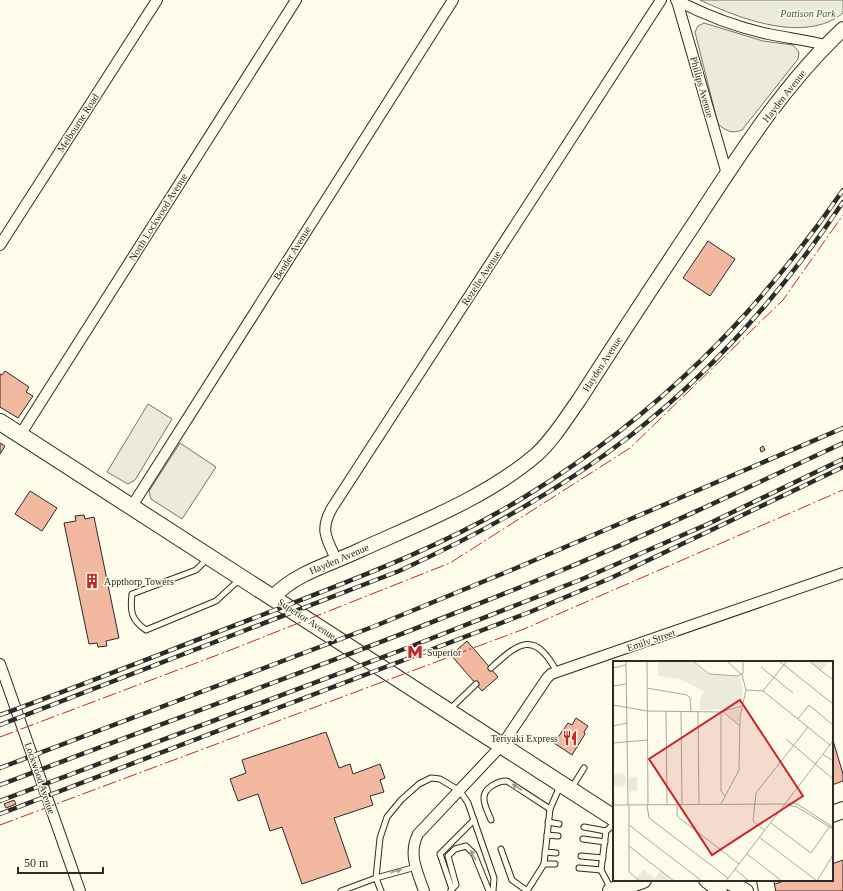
<svg xmlns="http://www.w3.org/2000/svg" width="843" height="891" font-family="Georgia,serif">
	<style>
		.green { fill: #ecebdb; stroke: #74746e }
		.building { fill: #f2b8a0; stroke: #2b2b2b }
		.lines { fill: none; stroke-linecap: round; stroke-linejoin: round }
		.lane-casing { stroke: #2b2b2b; stroke-width: 7 }
		.street-casing { stroke: #2b2b2b; stroke-width: 12 }
		.secondary-casing { stroke: #2b2b2b; stroke-width: 16 }
		.primary-casing { stroke: #2b2b2b; stroke-width: 18 }
		.lane { stroke: #fdfbea; stroke-width: 5 }
		.street { stroke: #fdfbea; stroke-width: 10 }
		.secondary { stroke: #fdfbea; stroke-width: 14 }
		.primary { stroke: #fdfbea; stroke-width: 16 }
		.rail-casing { stroke: #2b2b2b; stroke-width: 4.5 }
		.rail { stroke: #fdfbea; stroke-width: 3; stroke-dasharray: 9; stroke-linecap: butt }
		.power { stroke: #c62828; stroke-width: 1; stroke-dasharray: 14 3 2 3; stroke-linecap: butt }
		.oneway { fill: #9e9d94 }
		.labels { text-anchor: middle; dominant-baseline: central; stroke-width: 3; stroke-linejoin: round; paint-order: stroke }
		.park-label { font-size: 10px; font-style: italic; fill: #34623c; stroke: #fdfbea }
		.street-label { font-size: 10px; fill: #2b2b2b; stroke: #fdfbea }
		.poi-label { font-size: 10px; fill: #2b2b2b; stroke: #fdfbea; text-anchor: start }
		.inset-road { fill: none; stroke: #a9a89e; stroke-width: 1 }
		.view { fill: #c62828; fill-opacity: 0.15; stroke: #c62828; stroke-width: 2 }
		.inset-edge { fill: none; stroke: #2b2b2b; stroke-width: 2 }
	</style>
	<rect width="100%" height="100%" fill="#fdfbea"/>
	<g class="green">
		<path d="M700,0H843V13C805,44 740,19 700,0Z"/>
		<path d="M704,23L763,41L793,45L799,52L798,59L742,130C732,134 726,131 718,124L695,32L698,26Z"/>
		<polygon points="148,404 172,419 135,480 128,484 107,472"/>
		<polygon points="180,443 216,467 182,519 151,499 149,491"/>
	</g>
	<g class="building">
		<polygon points="708,241 735,259 710,296 683,278"/>
		<polygon points="5,371 29,387 26,392 33,396 18,418 0,407 0,374 2,375"/>
		<polygon points="0,443 5,446 0,454"/>
		<polygon points="763,446 765,450 761,452 760,448"/>
		<polygon points="30,491 57,508 42,531 15,514"/>
		<polygon points="84,515 85,519 94,517 119,638 106,641 107,646 98,647 97,643 89,644 64,523 76,521 75,516"/>
		<polygon points="467,641 498,677 482,691 451,655"/>
		<polygon points="576,718 588,726 584,732 585,734 572,755 554,743 568,723 572,725"/>
		<polygon points="326,732 339,768 350,764 353,774 380,764 385,778 380,780 384,792 370,796 373,805 334,818 351,867 302,884 282,827 270,831 258,794 238,801 230,779 246,773 242,760"/>
		<polygon points="832,737 843,774 843,781 832,785"/>
		<polygon points="14,800 16,804 6,808 4,804"/>
		<polygon points="843,860 843,891 772,891 769,886 787,880 832,880 832,864"/>
	</g>
	<g class="lines">
		<g class="lane-casing">
			<g id="lane">
				<path d="M208,558L196,570L132,594C130,611 131,620 146,630L216,601L240,579"/>
				<path d="M491,668C520,641 535,631 557,672"/>
				<polyline points="449,710 476,684"/>
				<polyline points="571,789 584,768"/>
				<path d="M491,820C489,814 484,806 484,799C483,788 498,781 507,781L550,809"/>
				<polyline points="548,822 559,824"/>
				<polyline points="584,827 606,831"/>
				<polyline points="547,835 558,836"/>
				<polyline points="583,839 605,842"/>
				<polyline points="501,849 512,880 526,890"/>
				<polyline points="545,852 556,853"/>
				<polyline points="581,856 603,858"/>
				<polyline points="544,864 555,864"/>
				<polyline points="579,868 601,870"/>
				<polyline points="452,889 456,885 448,856 455,849 466,846 474,854 489,891"/>
				<polyline points="611,889 601,870 606,831 614,824"/>
				<polyline points="451,890 452,889 440,854 474,820"/>
				<polyline points="341,891 376,878 416,867"/>
				<polyline points="381,891 376,878 380,838 387,817 401,800 419,784 431,778 440,779 460,791 468,803 494,878 493,891"/>
				<polyline points="527,891 544,864 550,809 560,786"/>
			</g>
		</g>
		<g class="street-casing">
			<g id="street">
				<path d="M676,0C705,15 736,27 768,34C787,38 807,40 825,45"/>
				<polyline points="677,1 727,174"/>
				<polyline points="0,245 157,0"/>
				<polyline points="20,435 296,0"/>
				<polyline points="132,506 453,0"/>
				<path d="M337,561C327,539 319,531 332,508L661,0"/>
				<polyline points="0,664 80,891"/>
				<path d="M424,891C417,871 408,854 418,834L502,745L547,678L551,674L843,573"/>
			</g>
		</g>
		<g class="secondary-casing">
			<g id="secondary">
				<path d="M273,597C296,573 328,565 358,551C417,524 486,498 536,455C553,440 566,418 579,400C618,339 658,278 698,218C741,152 785,83 843,29"/>
				<polyline points="706,880 720,891"/>
				<polyline points="725,880 746,891"/>
			</g>
		</g>
		<g class="primary-casing">
			<g id="primary">
				<polyline points="0,422 614,818"/>
				<polyline points="832,814 843,810"/>
				<polyline points="765,880 767,891"/>
				<polyline points="611,891 643,880"/>
			</g>
		</g>
		<use href="#lane" class="lane"/>
		<use href="#street" class="street"/>
		<use href="#secondary" class="secondary"/>
		<use href="#primary" class="primary"/>
		<g class="rail-casing">
			<g id="rail">
				<path d="M0,715C88,683 175,648 262,615C352,580 443,547 526,496C658,415 756,316 843,190"/>
				<path d="M0,725L399,571C480,534 559,491 630,436C713,371 785,289 843,202"/>
				<polyline points="0,768 375,626 514,569 843,428"/>
				<path d="M0,785C187,714 375,647 560,571C656,531 749,487 843,443"/>
				<polyline points="0,801 407,648 580,580 708,524 843,459"/>
				<polyline points="0,814 530,612 611,578 843,467"/>
			</g>
		</g>
		<use href="#rail" class="rail"/>
		<g class="power">
			<polyline points="0,737 228,651 450,563 630,448 783,300 843,215"/>
			<polyline points="0,825 524,629 843,490"/>
		</g>
	</g>
	<defs><path id="oneway-solid" d="M-6-.8H1V-3.2L6.5 0L1 3.2V.8H-6Z"/></defs>
	<g class="oneway">
		<use href="#oneway-solid" transform="translate(517 787) rotate(-147)"/>
		<use href="#oneway-solid" transform="translate(473 855) rotate(-118)"/>
		<use href="#oneway-solid" transform="translate(396 871) rotate(-16)"/>
	</g>
	<defs>
		<g id="building-bare" transform="scale(1.2)"><path d="M-4-6H4V6H1V3H-1V6H-4ZM-2.5-4.3h1.7v1.8h-1.7ZM.8-4.3h1.7v1.8H.8ZM-2.5-1h1.7V.8h-1.7ZM.8-1h1.7V.8H.8Z" fill="#c62828" stroke="#fdfbea" stroke-width="2.5" paint-order="stroke"/></g>
		<g id="metro-bare" transform="scale(1.2)"><path d="M-5.5 5V-5H-3L0 0L3-5H5.5V5H3V-.5L0 4L-3-.5V5Z" fill="#c62828" stroke="#fdfbea" stroke-width="2.5" paint-order="stroke"/></g>
		<g id="restaurant-bare" transform="scale(1.2)"><path d="M-5-6h1v4h1v-4h1v4h1v-4h1v5L-1.5 .5V6h-2V.5L-5-1ZM5-6V6H3V1.5H1.5Q1.5-4 5-6Z" fill="#c62828" stroke="#fdfbea" stroke-width="2.5" paint-order="stroke"/></g>
	</defs>
	<g fill-rule="evenodd">
		<use href="#building-bare" x="92" y="581"/>
		<use href="#metro-bare" x="415" y="652"/>
		<use href="#restaurant-bare" x="570" y="738"/>
	</g>
	<g class="labels">
		<g class="park-label">
			<text x="808" y="13">Pattison Park</text>
		</g>
		<g class="street-label">
			<text transform="translate(702 87) rotate(74)">Phillips Avenue</text>
			<text transform="translate(784 96) rotate(-52)">Hayden Avenue</text>
			<text transform="translate(78 123) rotate(-57)">Melbourne Road</text>
			<text transform="translate(158 217) rotate(-58)">North Lockwood Avenue</text>
			<text transform="translate(292 253) rotate(-58)">Bender Avenue</text>
			<text transform="translate(481 278) rotate(-57)">Rozelle Avenue</text>
			<text transform="translate(602 364) rotate(-57)">Hayden Avenue</text>
			<text transform="translate(339 559) rotate(-23)">Hayden Avenue</text>
			<text transform="translate(307 619) rotate(33)">Superior Avenue</text>
			<text transform="translate(651 640) rotate(-19)">Emily Street</text>
			<text transform="translate(40 778) rotate(71)">Lockwood Avenue</text>
		</g>
		<g class="poi-label">
			<text x="104" y="581">Appthorp Towers</text>
			<text x="427" y="652">Superior</text>
			<text x="558" y="738" text-anchor="end">Teriyaki Express</text>
		</g>
	</g>
	<g transform="translate(613 661)">
		<rect width="220" height="220" fill="#fdfbea"/>
		<path d="M45,0H79L94,13L127,16L130,28L128,42L115,48L87,49V39L91,30L67,18L45,15ZM196,0H216L208,10ZM126,47V60L123,61L113,52ZM-1 119a7 7 0 1 1 14 0a7 7 0 1 1-14 0ZM16,116H24V130H16ZM31,209L42,217L48,209L56,216L54,220H21Z" fill="#ecebdb"/>
		<path class="inset-road" d="M13,0L15,144M34,0L35,144M80,0L96,13L125,15L130,12V0M114,0L129,14L133,29M166,0L220,43M196,0L220,19M148,6L180,32M0,7L13,4M0,25L13,23M34,27L74,34L77,37L78,50M150,30L217,84M0,44L34,50L108,51L129,45M53,50L54,144M68,50L69,143M85,50L86,143M109,50L127,65M108,51V130L112,135M185,58L196,44L220,64M0,65L14,62M173,78L220,118M0,82L35,79M210,93L220,100M175,142L184,143L220,166M108,143L126,109L127,55L133,29L150,30L174,0M0,144L171,143L184,146L220,168M16,144V211L27,220M34,144L36,157L115,217M64,144V155L126,203M158,162L198,192L217,165M16,164L89,220M151,169L140,160L143,132L195,66M146,176L204,220M16,185L61,220M134,193L169,220M122,208L136,220M113,220L220,80M204,220L220,194"/>
		<path class="view" d="M127,39L190,135L99,194L36,98Z"/>
		<rect width="220" height="220" class="inset-edge"/>
	</g>
	<path d="M18 867v6h85v-6" fill="none" stroke="#2b2b2b" stroke-width="2"/>
	<text x="24" y="867" font-size="12" fill="#2b2b2b" stroke="#fdfbea" stroke-width="3" paint-order="stroke">50 m</text>
</svg>
